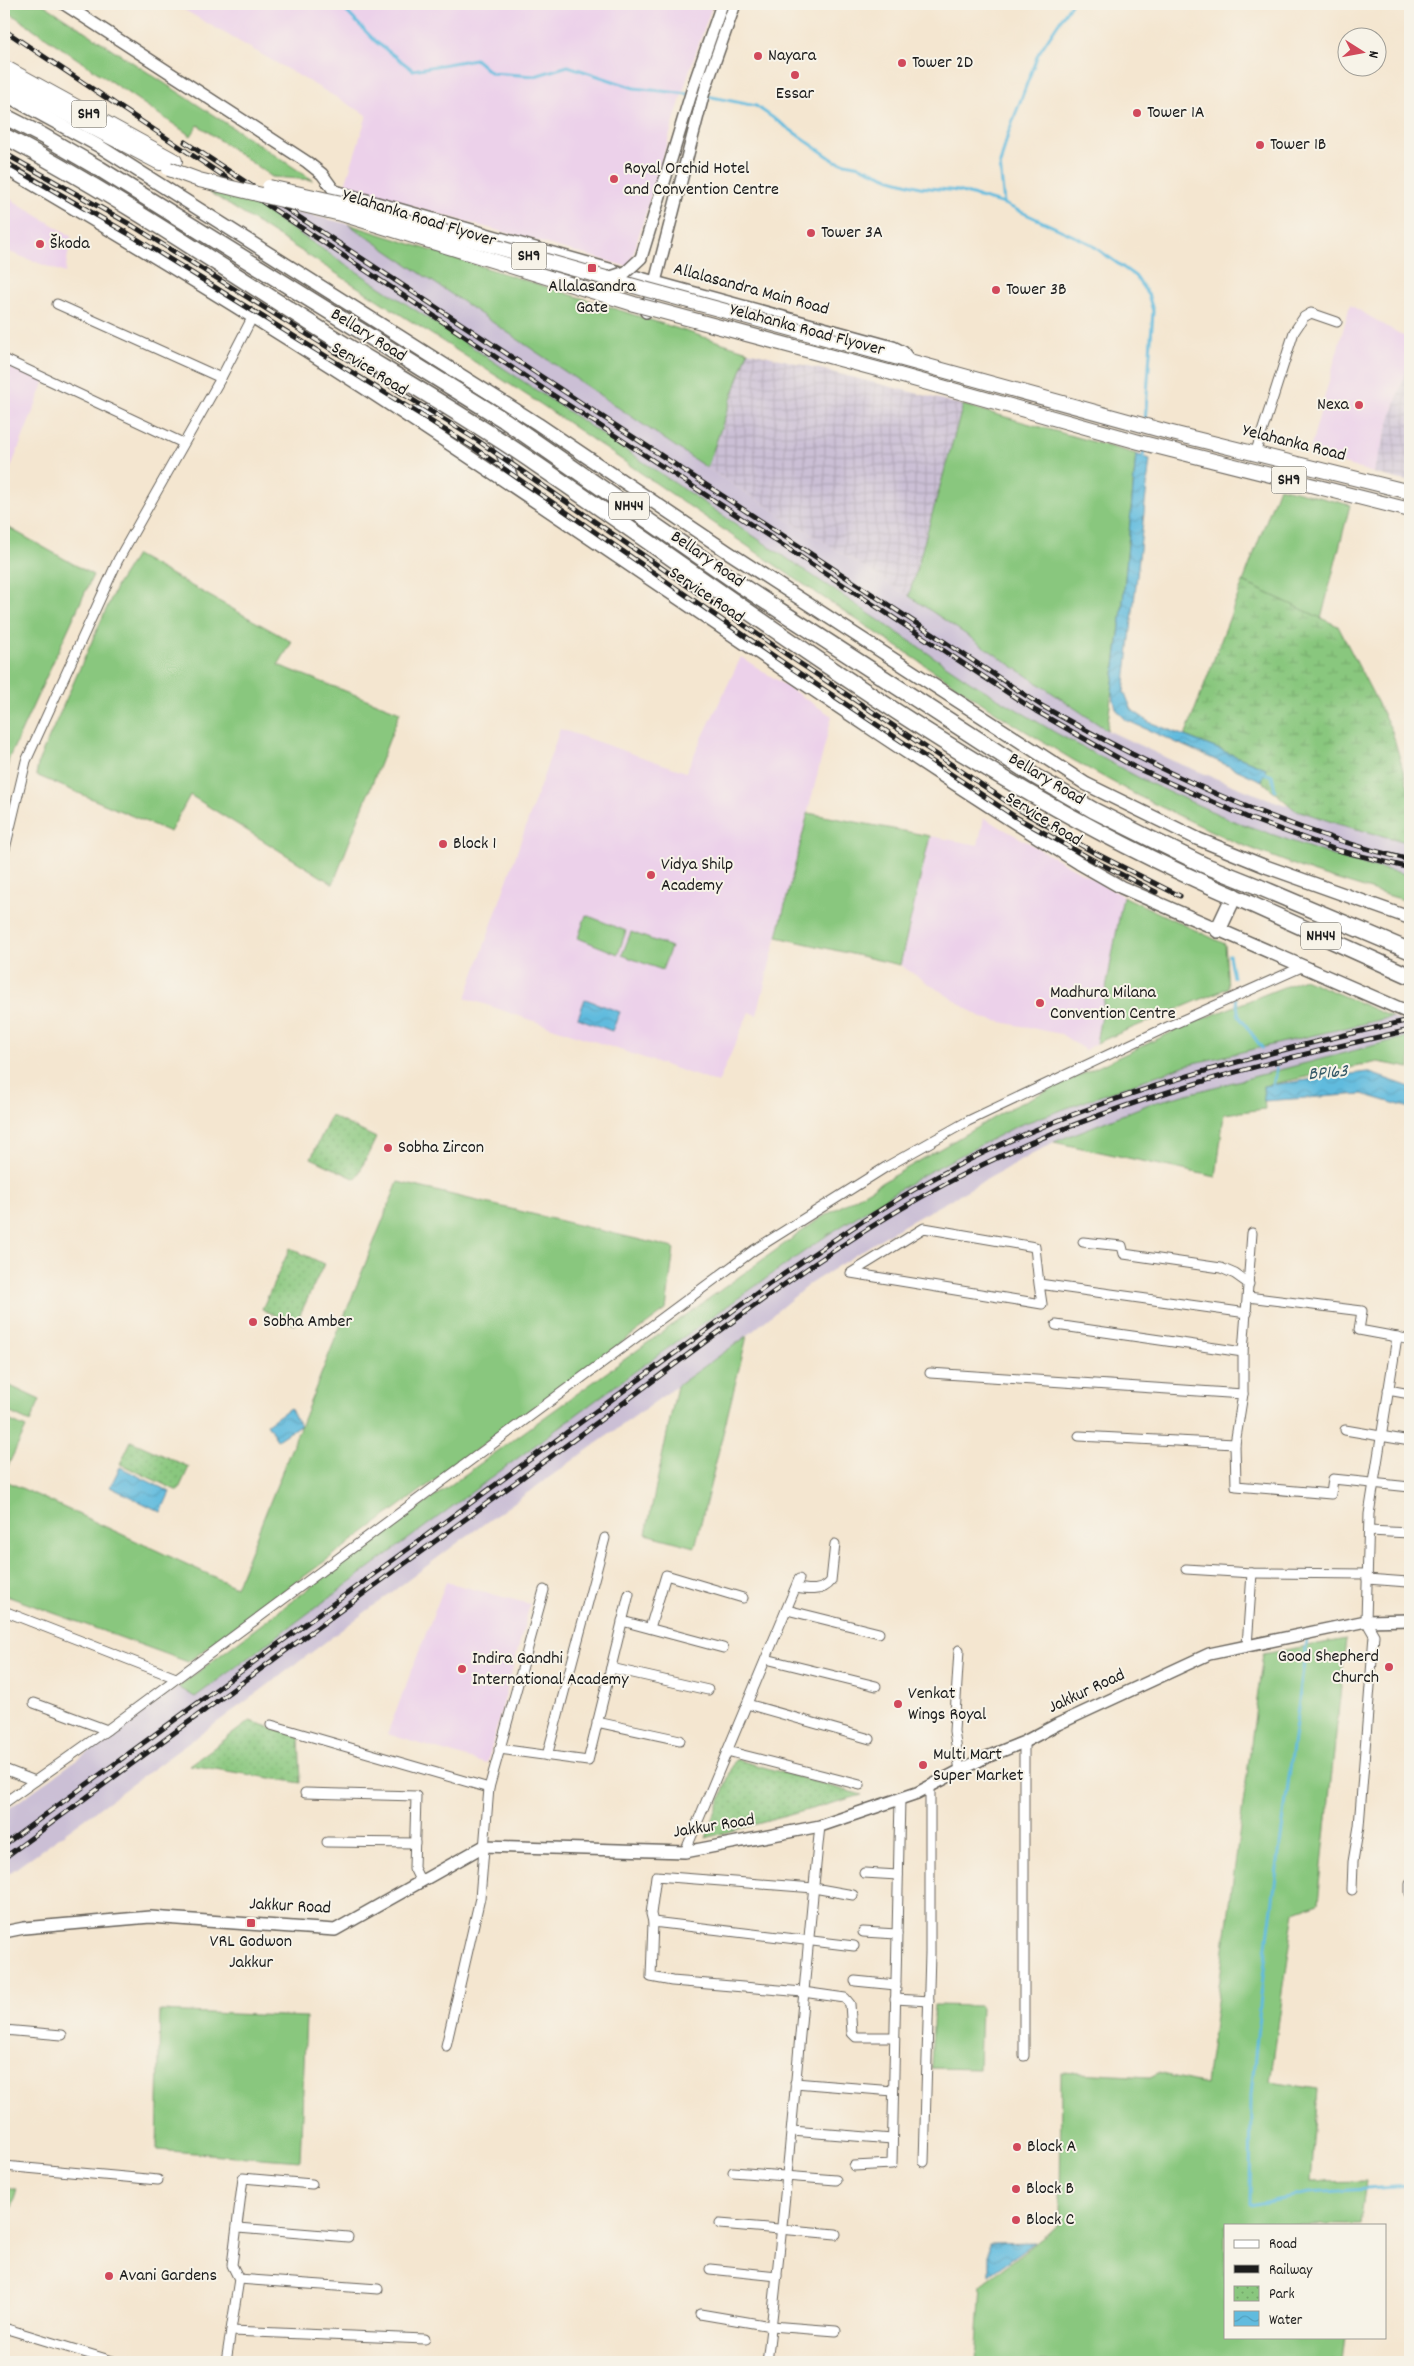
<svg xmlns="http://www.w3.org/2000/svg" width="1414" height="2366" font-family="Dekko,sans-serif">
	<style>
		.built { fill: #ecd1ea }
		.industrial { fill: url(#industrial-grid) }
		.railway { fill: #cbbfd5 }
		.grass { fill: #89c77e; stroke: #52724d }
		.wetland { fill: url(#wetland-marsh); stroke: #52724d }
		.park { fill: url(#park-dots); stroke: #52724d }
		.water { fill: url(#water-waves); stroke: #3e6c7d }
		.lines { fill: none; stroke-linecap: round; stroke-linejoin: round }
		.stream { stroke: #61bbde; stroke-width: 3 }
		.minor-casing { stroke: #68635b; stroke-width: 11 }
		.tertiary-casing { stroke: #68635b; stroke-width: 14 }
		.secondary-casing { stroke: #68635b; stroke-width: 15 }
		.primary-casing { stroke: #68635b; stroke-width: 16 }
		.trunk-casing { stroke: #68635b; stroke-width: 18 }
		.minor { stroke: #fff; stroke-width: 9 }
		.tertiary { stroke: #fff; stroke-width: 11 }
		.secondary { stroke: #fff; stroke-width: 12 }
		.primary { stroke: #fff; stroke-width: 14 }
		.trunk { stroke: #fff; stroke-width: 15 }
		.rail-casing { stroke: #1c1c1c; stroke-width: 5 }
		.rail { stroke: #f7f3e8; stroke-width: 3; stroke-dasharray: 9; stroke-linecap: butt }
		.tertiary-bridge-casing { stroke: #68635b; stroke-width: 14; stroke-linecap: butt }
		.primary-bridge-casing { stroke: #68635b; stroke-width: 16; stroke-linecap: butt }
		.trunk-bridge-casing { stroke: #68635b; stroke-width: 18; stroke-linecap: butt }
		.tertiary-bridge { stroke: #fff; stroke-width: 11 }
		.primary-bridge { stroke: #fff; stroke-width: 14 }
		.trunk-bridge { stroke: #fff; stroke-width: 15 }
		.poi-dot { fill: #d1495b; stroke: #f7f3e8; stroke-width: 2 }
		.labels { text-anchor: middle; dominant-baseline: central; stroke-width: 4; stroke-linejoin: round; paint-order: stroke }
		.shield { fill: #f7f3e8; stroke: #5e5c59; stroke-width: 1 }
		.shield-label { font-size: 16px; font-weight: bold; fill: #1c1c1c }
		.poi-label { font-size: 18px; fill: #1c1c1c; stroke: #f7f3e8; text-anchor: start }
		.street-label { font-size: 18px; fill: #1c1c1c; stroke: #f7f3e8 }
		.water-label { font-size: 19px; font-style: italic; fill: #385c6a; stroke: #f7f3e8 }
	</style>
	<defs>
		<pattern id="industrial-grid" width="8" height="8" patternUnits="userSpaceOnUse" patternTransform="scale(1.25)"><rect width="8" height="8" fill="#cbbfd5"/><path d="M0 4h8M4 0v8" fill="none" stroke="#aea4b6"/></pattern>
		<pattern id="wetland-marsh" width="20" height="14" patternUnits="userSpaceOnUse" patternTransform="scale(1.25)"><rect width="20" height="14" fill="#89c77e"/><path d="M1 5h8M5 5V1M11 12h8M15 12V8" fill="none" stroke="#76aa6c"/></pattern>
		<pattern id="park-dots" width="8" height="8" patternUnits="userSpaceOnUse" patternTransform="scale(1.25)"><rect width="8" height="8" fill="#89c77e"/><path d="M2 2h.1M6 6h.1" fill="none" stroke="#76aa6c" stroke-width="1.8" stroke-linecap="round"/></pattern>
		<pattern id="water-waves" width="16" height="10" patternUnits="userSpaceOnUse" patternTransform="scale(1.25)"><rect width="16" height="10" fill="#61bbde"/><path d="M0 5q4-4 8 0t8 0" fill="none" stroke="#54a0be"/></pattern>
	</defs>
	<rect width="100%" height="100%" fill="#f7f3e8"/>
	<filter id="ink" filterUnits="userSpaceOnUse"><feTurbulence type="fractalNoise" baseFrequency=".02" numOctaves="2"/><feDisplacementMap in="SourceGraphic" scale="10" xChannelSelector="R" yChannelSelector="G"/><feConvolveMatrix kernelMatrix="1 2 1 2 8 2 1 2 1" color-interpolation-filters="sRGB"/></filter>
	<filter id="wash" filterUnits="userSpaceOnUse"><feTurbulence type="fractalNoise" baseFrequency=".0096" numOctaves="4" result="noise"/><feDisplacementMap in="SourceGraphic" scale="20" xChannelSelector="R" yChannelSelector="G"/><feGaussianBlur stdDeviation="1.12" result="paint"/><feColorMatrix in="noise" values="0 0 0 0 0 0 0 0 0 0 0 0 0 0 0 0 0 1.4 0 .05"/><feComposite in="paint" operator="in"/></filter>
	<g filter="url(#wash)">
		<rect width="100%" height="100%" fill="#f4e6d0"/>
		<g class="built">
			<polygon points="174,4 713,4 689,72 629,267 353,190 345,185 367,115"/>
			<polygon points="4,195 71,236 65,273 4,250"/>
			<polygon points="1350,305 1410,340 1410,358 1373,473 1309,453"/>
			<polygon points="4,363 45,381 8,475 4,473"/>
			<polygon points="741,657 832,716 757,1015 749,1012 718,1083 466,998 560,729 686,772"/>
			<polygon points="984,818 1123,896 1096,1043 1085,1050 1061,1034 982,1018 900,965 930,836 978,845"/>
			<polygon points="446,1582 530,1604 487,1764 387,1734"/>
		</g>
		<g class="industrial">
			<polygon points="748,351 963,405 909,596 707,468"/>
			<polygon points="1410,358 1410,482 1373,473"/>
		</g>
		<g class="railway">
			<polygon points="249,201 348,224 707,468 909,596 1107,730 1173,761 1250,792 1338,824 1410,843 1410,875 1348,861 1231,820 1145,781 1056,733 971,682 630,453"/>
			<polygon points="1392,1017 1410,1026 1410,1036 1149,1104 1054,1142 890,1233 808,1285 747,1336 460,1541 256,1694 4,1877 4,1812 178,1687 195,1697 630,1375 829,1234 921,1176 1017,1126 1187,1065"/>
		</g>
		<g class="grass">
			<polygon points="4,4 43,4 313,180 272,177 198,125 191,136 4,9"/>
			<polygon points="198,185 249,201 472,347 971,682 1056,733 1145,781 1231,820 1348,861 1410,875 1410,902 1315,873 1232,841 1136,795 1073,760 1009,721 791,576 542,405"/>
			<polygon points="348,224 748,351 707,468"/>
			<polygon points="963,405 1136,454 1123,602 1107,730 909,596"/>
			<polygon points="1279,487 1350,505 1321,619 1243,582"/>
			<polygon points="4,525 93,575 9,758 4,782"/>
			<polygon points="136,555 292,642 278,665 400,712 333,884 190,795 170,832 36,775 39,760 117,585"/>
			<polygon points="808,813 930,836 900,965 777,937"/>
			<polygon points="1123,896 1225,944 1228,988 1096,1043"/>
			<polygon points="586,915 626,931 618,954 578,938"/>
			<polygon points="631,932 671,947 662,970 622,955"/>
			<polygon points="1304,979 1392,1017 1186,1065 1017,1126 921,1176 829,1234 630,1375 195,1697 178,1687 344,1562 819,1219 1012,1107 1187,1025"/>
			<polygon points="1410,1036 1410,1068 1378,1062 1263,1086 1265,1109 1224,1114 1216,1177 1054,1142 1149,1104"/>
			<polygon points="398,1182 674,1248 666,1310 188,1662 4,1595 4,1480 236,1587"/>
			<polygon points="747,1336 695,1547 646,1534 677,1386"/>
			<polygon points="4,1383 40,1400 30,1422 4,1410"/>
			<polygon points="4,1418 26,1428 4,1474"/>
			<polygon points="1346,1639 1318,1903 1295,1911 1270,2082 1318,2089 1311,2182 1366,2181 1360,2225 1225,2225 1225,2337 1346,2337 1343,2362 976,2362 981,2285 1046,2235 1060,2222 1061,2072 1150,2077 1158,2073 1206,2084 1263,1654"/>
			<polygon points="934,2005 981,2006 979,2069 931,2068"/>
			<polygon points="160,2011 306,2017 300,2161 157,2150"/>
			<polygon points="4,2188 17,2188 4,2239"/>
		</g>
		<polygon class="wetland" points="1243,582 1338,626 1392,731 1410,794 1410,843 1338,824 1294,809 1262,781 1266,768 1185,736"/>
		<g class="park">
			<polygon points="331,1116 376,1138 356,1179 311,1158"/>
			<polygon points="290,1248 324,1264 295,1325 262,1309"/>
			<polygon points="131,1441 189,1467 178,1491 120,1464"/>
			<polygon points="250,1721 299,1736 301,1783 190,1765"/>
			<polygon points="735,1759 862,1795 706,1838"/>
		</g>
		<g class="water">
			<polygon points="1136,454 1150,459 1124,692 1132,710 1149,722 1266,768 1262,781 1126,720 1116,709 1112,691 1123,602"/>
			<polygon points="585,999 620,1012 612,1031 578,1018"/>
			<polygon points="1367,1072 1410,1087 1410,1108 1362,1094 1264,1101 1263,1086"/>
			<polygon points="290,1408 300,1425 277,1440 267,1424"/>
			<polygon points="120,1467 170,1492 161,1512 110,1487"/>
			<polygon points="1035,2242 989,2275 989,2243"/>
		</g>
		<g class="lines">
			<g class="stream">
				<polyline points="339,4 376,42 413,70 475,59 491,73 535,76 568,66 634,88 688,94"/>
				<polyline points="707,96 756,106 835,161 860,166 891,179 920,187 958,191 1004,204 1089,243 1135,276 1148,294 1153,311 1145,422"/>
				<polyline points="1004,204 1000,164 1008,134 1038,54 1071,4"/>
				<polyline points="1143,460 1144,446"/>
				<polyline points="1260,771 1272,776 1275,790"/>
				<polyline points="1229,955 1233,977"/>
				<polyline points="1236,999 1239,1016 1262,1048"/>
				<polyline points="1273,1087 1276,1068"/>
				<polyline points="1307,1639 1263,1976 1251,2096 1250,2204 1310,2193 1410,2186"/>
			</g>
		</g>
	</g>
	<g filter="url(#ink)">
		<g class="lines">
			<g class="minor-casing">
				<g id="minor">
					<polyline points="57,304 221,378"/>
					<polyline points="4,359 183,443"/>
					<polyline points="1255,454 1294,332 1304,317 1311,313 1337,322"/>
					<polyline points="4,853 26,761 118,560 221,378 252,318"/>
					<polyline points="1252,1233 1243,1352 1243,1394 1235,1444 1236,1486 1331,1494 1333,1479 1410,1487"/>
					<polyline points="1083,1242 1122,1246 1124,1254 1221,1268 1235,1274 1249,1284"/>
					<polyline points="1039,1284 1035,1247 924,1228 851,1273 1042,1304 1039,1284 1247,1313"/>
					<polyline points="1248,1297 1362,1311 1359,1330 1397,1337 1369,1514 1366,1621 1374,1635 1359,1826 1353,1862 1352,1890"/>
					<polyline points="1056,1325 1243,1352"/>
					<polyline points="1397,1337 1410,1340"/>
					<polyline points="930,1373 1243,1394"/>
					<polyline points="1388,1390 1410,1394"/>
					<polyline points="1345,1430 1410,1441"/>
					<polyline points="1079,1436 1235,1444"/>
					<polyline points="1369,1531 1410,1533"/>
					<polyline points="1186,1569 1252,1573 1367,1574"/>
					<polyline points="1367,1579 1408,1582"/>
					<path d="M796,1588C808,1590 823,1592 831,1581L835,1544"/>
					<polyline points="787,1610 879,1633"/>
					<polyline points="4,1611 176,1678"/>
					<polyline points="622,1621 723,1648"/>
					<polyline points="650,1628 666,1575 743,1598"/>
					<polyline points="1247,1646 1252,1573"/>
					<polyline points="959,1650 954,1731 960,1771"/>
					<polyline points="766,1659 876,1686"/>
					<polyline points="611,1668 708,1690"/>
					<polyline points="34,1703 107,1730"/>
					<polyline points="747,1704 870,1739"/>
					<polyline points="597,1722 680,1740"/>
					<polyline points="271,1725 489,1788"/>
					<polyline points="1024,1742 1024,2056"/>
					<polyline points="499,1749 588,1761 629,1594"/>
					<polyline points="727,1751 860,1785"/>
					<polyline points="547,1756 605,1538"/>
					<polyline points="4,1769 35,1781"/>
					<polyline points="305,1793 416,1796 414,1868 421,1882"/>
					<polyline points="4,1803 107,1730 754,1250 886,1167 968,1121 1165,1028 1304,966"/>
					<polyline points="327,1842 415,1843"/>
					<polyline points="685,1852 799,1579"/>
					<polyline points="864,1873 898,1875"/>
					<polyline points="1410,1884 1410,1893"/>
					<polyline points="853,1895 814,1888 656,1876 651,1914 653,1922 651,1977 672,1981 803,1992 845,1998 850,2004 852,2033 856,2037 894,2037"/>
					<polyline points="653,1922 854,1946"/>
					<polyline points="863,1932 897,1934"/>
					<polyline points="855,1981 896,1985"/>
					<polyline points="895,1999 929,2001"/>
					<polyline points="4,2030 62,2035"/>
					<polyline points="446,2046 480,1898 489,1788 544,1590"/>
					<polyline points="795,2083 893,2091"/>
					<polyline points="792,2131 892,2139"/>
					<polyline points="924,2162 930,1953 930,1787"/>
					<polyline points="4,2166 158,2180"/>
					<polyline points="854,2166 892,2164 900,1798"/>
					<polyline points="733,2172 836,2180"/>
					<polyline points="720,2224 836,2234"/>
					<polyline points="238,2228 348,2237"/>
					<polyline points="710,2269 777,2276"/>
					<polyline points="239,2279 378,2289"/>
					<polyline points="700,2314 771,2326 836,2331"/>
					<polyline points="4,2328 116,2362"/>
					<polyline points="231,2331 425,2339"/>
					<polyline points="226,2362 239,2279 232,2265 243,2178 312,2184"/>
					<path d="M767,2362C789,2184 801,2005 820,1826"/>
				</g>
			</g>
			<g class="tertiary-casing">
				<g id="tertiary">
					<polyline points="64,4 307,162 322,174 346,207"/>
					<polyline points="735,4 704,92 655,282 893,347 903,352 910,361"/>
					<polyline points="694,84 722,4"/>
					<polyline points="335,191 655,282 646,312"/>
					<polyline points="4,1932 24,1928 150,1917 335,1930 484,1846 685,1852 820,1826 917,1793 982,1759 1024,1742 1058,1724 1209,1654 1366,1621 1410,1620"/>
				</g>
			</g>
			<g class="secondary-casing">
				<g id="secondary">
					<polyline points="4,94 99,146 538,424 728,552 1086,784 1198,839 1267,867 1410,918"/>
					<path d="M4,167C141,247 277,330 409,417C633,564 851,721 1079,863L1121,887L1410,1013"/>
					<path d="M406,414C425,411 465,412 453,382"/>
					<polyline points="508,415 498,420 495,431 514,486"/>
				</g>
			</g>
			<g class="primary-casing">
				<g id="primary">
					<polyline points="4,67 175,161"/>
					<polyline points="4,81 160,163"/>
					<polyline points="884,354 1168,432 1410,492"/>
					<polyline points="892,373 1139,442 1410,510"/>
				</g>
			</g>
			<g class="trunk-casing">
				<g id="trunk">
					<polyline points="1259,887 1410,951"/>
					<polyline points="1233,896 1410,976"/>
					<polyline points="1218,930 1234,896"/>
				</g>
			</g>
			<use href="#minor" class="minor"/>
			<use href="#tertiary" class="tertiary"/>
			<use href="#secondary" class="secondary"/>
			<use href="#primary" class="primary"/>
			<use href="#trunk" class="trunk"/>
			<g class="rail-casing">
				<g id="rail">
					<polyline points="4,30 553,395 1036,711 1134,767 1251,819 1337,850 1410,868"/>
					<path d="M185,142L1042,706C1158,771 1280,829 1410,860"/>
					<polyline points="4,153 133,226 477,440 786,654 1018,809 1095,853 1180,896"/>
					<polyline points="4,162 129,234 474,448 781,661 1014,816 1091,859 1156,892"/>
					<path d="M4,1845L768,1285C836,1238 904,1191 979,1155C1116,1089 1263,1053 1410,1020"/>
					<path d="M4,1858C195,1717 387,1576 579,1436C709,1340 838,1235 984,1164C1120,1098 1264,1062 1410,1030"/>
				</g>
			</g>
			<use href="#rail" class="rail"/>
			<g class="tertiary-bridge-casing">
				<polyline id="tertiary-bridge" points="608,278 626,272 641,258 694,84"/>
			</g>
			<g class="primary-bridge-casing">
				<g id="primary-bridge">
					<polyline points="169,169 199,180 345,215 634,304 892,373"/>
					<polyline points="269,187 346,204 648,290 884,354"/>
				</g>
			</g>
			<g class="trunk-bridge-casing">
				<g id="trunk-bridge">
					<polyline points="4,116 43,136 100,169 504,420 742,586 1036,777 1093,810 1153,840 1204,865 1259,887"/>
					<path d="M4,136C115,194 220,266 326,333C396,376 468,417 536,464C761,617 980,788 1233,896"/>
				</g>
			</g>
			<use href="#tertiary-bridge" class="tertiary-bridge"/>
			<use href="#primary-bridge" class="primary-bridge"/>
			<use href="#trunk-bridge" class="trunk-bridge"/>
		</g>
	</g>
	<g class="poi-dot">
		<circle cx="758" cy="56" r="5"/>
		<circle cx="902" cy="63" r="5"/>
		<circle cx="795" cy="75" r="5"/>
		<circle cx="1137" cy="113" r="5"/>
		<circle cx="1260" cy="145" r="5"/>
		<circle cx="614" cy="179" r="5"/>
		<circle cx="811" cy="233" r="5"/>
		<circle cx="40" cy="244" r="5"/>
		<rect x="587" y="263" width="10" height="10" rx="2.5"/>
		<circle cx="996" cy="290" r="5"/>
		<circle cx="1359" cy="405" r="5"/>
		<circle cx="443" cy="844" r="5"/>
		<circle cx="651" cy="875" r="5"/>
		<circle cx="1040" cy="1003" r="5"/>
		<circle cx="388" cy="1148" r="5"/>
		<circle cx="253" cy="1322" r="5"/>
		<circle cx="1389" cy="1667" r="5"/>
		<circle cx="462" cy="1669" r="5"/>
		<circle cx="898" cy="1704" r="5"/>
		<circle cx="923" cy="1765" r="5"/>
		<rect x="246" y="1918" width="10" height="10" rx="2.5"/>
		<circle cx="1017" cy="2147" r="5"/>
		<circle cx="1016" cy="2189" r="5"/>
		<circle cx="1016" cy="2220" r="5"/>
		<circle cx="109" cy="2276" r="5"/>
	</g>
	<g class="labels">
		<g class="shield">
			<rect x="71.5" y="100.5" width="35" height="27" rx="4"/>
			<rect x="511.5" y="242.5" width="35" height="27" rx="4"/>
			<rect x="1271.5" y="466.5" width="35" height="27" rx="4"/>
			<rect x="609" y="492.5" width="40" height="27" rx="4"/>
			<rect x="1301" y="922.5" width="40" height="27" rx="4"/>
		</g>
		<g class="shield-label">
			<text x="89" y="114">SH9</text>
			<text x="529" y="256">SH9</text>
			<text x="1289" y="480">SH9</text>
			<text x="629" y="506">NH44</text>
			<text x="1321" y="936">NH44</text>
		</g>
		<g class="poi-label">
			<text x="768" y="56">Nayara</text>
			<text x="912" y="63">Tower 2D</text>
			<text x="795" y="94" text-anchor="middle">Essar</text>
			<text x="1147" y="113">Tower 1A</text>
			<text x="1270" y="145">Tower 1B</text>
			<text x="624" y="169">Royal Orchid Hotel<tspan x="624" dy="21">and Convention Centre</tspan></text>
			<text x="821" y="233">Tower 3A</text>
			<text x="50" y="244">Škoda</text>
			<text x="592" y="287" text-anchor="middle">Allalasandra<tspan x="592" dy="21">Gate</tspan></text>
			<text x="1006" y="290">Tower 3B</text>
			<text x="1349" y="405" text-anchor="end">Nexa</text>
			<text x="453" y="844">Block 1</text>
			<text x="661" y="865">Vidya Shilp<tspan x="661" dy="21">Academy</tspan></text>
			<text x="1050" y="993">Madhura Milana<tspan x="1050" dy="21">Convention Centre</tspan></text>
			<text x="398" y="1148">Sobha Zircon</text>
			<text x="263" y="1322">Sobha Amber</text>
			<text x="1379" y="1657" text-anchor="end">Good Shepherd<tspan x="1379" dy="21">Church</tspan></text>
			<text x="472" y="1659">Indira Gandhi<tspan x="472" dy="21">International Academy</tspan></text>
			<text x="908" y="1694">Venkat<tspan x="908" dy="21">Wings Royal</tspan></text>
			<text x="933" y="1755">Multi Mart<tspan x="933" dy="21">Super Market</tspan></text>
			<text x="251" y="1942" text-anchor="middle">VRL Godwon<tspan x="251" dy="21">Jakkur</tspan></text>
			<text x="1027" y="2147">Block A</text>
			<text x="1026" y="2189">Block B</text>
			<text x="1026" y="2220">Block C</text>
			<text x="119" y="2276">Avani Gardens</text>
		</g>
		<g class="street-label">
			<text transform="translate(419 219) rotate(17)">Yelahanka Road Flyover</text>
			<text transform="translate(751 290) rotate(15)">Allalasandra Main Road</text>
			<text transform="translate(807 331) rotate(15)">Yelahanka Road Flyover</text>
			<text transform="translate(368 336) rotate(32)">Bellary Road</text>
			<text transform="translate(369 370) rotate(32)">Service Road</text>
			<text transform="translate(1294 444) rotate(14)">Yelahanka Road</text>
			<text transform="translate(707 560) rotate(35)">Bellary Road</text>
			<text transform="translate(706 596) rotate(34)">Service Road</text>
			<text transform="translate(1046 780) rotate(31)">Bellary Road</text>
			<text transform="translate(1043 820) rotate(32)">Service Road</text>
			<text transform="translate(1087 1692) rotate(-25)">Jakkur Road</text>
			<text transform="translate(714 1827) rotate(-9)">Jakkur Road</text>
			<text transform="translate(290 1907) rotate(3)">Jakkur Road</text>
		</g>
		<g class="water-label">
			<text transform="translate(1328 1074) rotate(-5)">BP163</text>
		</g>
	</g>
	<rect width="1414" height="2366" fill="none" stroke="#f7f3e8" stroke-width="20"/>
	<rect x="1224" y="2224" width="162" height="115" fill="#f7f3e8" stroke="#9f9d96"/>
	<rect x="1234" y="2240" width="25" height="8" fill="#ffffff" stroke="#9f9d96"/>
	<text x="1269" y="2248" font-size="15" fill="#1c1c1c">Road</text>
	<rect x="1234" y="2265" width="25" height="8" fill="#1c1c1c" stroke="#9f9d96"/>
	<text x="1269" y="2274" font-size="15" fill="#1c1c1c">Railway</text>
	<rect x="1234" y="2286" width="25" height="15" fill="url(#park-dots)" stroke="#9f9d96"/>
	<text x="1269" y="2298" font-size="15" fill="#1c1c1c">Park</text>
	<rect x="1234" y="2311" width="25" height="15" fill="url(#water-waves)" stroke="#9f9d96"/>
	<text x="1269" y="2324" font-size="15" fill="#1c1c1c">Water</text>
	<g transform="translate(1362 52) rotate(101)"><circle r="24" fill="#f7f3e8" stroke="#9f9d96"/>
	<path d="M0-4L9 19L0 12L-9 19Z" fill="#d1495b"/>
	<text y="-8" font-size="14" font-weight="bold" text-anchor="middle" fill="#1c1c1c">N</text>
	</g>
</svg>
